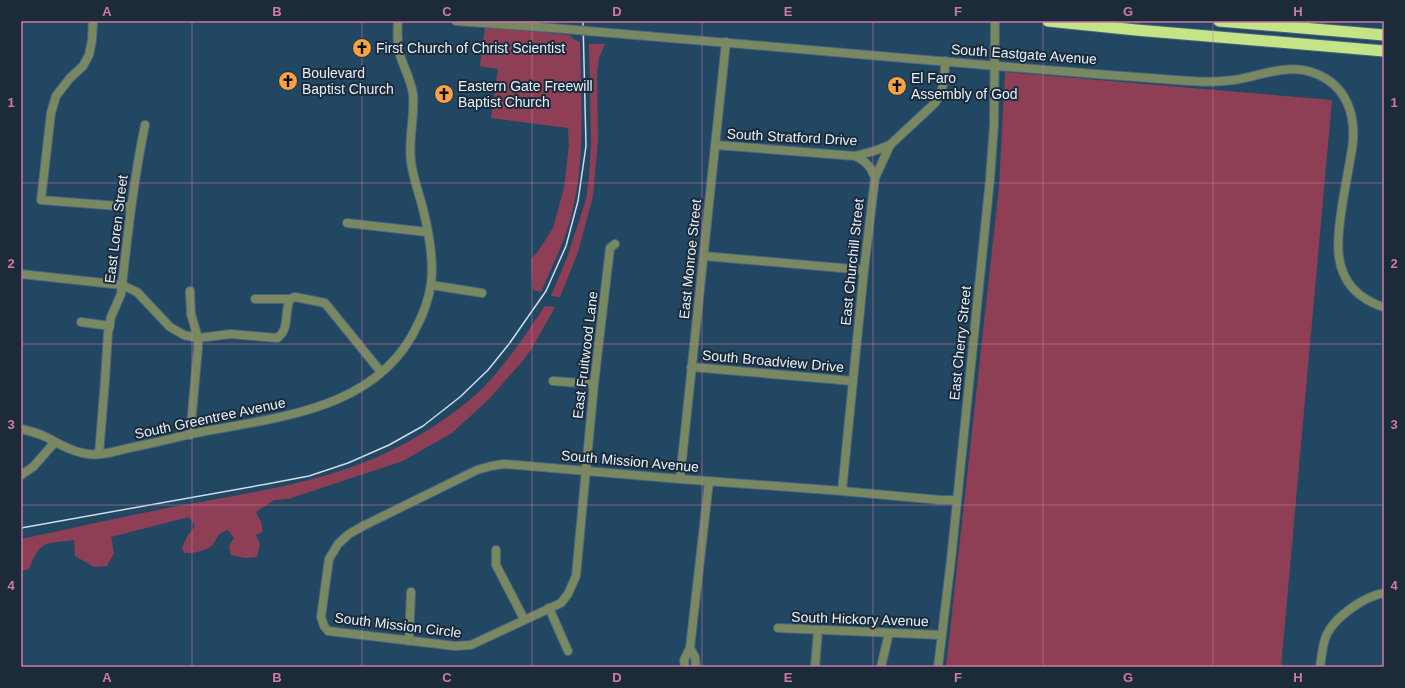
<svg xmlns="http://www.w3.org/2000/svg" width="1405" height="688" font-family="Helvetica,sans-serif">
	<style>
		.green { fill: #8f3f55 }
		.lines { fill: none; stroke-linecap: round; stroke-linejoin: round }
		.minor-casing { stroke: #45667f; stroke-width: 10 }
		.highway-casing { stroke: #45667f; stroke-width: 13 }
		.minor { stroke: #7a8862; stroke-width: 8 }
		.highway { stroke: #c4e486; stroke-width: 11 }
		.rail { stroke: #cddde9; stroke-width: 1.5 }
		.minor-bridge-casing { stroke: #45667f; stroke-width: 10; stroke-linecap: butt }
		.minor-bridge { stroke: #7a8862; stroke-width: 8 }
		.grid { fill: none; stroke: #d27aa3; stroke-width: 1; stroke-opacity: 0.55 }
		.labels { text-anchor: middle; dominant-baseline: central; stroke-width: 4; stroke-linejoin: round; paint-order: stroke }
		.poi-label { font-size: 14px; fill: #e5f2fc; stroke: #1c2b39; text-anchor: start }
		.street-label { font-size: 14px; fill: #e5f2fc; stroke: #1c2b39 }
		.neatline { fill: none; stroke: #d27aa3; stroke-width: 1.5 }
		.grid-label { font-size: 13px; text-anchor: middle; font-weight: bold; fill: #d27aa3 }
	</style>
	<rect width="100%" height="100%" fill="#224763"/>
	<g class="green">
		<path d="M485,27L570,35L572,38L580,42C581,104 587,170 567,230C560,251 550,271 541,292L533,290L531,260L539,250L553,228L564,188L569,145L568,128L491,118L498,69L480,66Z"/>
		<polygon points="589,44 605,44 599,58 597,73 598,139 593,196 578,252 560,297 551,296 567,258 586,200 589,177 591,141"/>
		<polygon points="1005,72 1332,100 1281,667 946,667 999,187"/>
		<path d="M545,306L555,307L531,350L520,364L488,400L452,433L403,461L288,499L274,500L256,512L261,522L263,532L256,535L260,544L257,557L245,558L231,555L229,546L234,538L228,530C213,535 219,540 210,547C202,552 193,553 184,553L182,547L187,537L195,526L189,517L111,537L114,553L107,566L94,567L75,556L74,540C45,544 41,539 29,569L21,571V539C73,528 125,516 178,506C225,497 273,490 320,477C376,462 428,435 472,398C501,373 523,338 545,306Z"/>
	</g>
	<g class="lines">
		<g class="minor-casing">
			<g id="minor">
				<polyline points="93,21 92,40 89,55 83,66 70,78 56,96 51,113 41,200 131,207"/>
				<polyline points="456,21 565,29"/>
				<path d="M599,32C796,48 992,67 1189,81C1204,82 1219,82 1234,80C1260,76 1287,63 1314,73C1347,85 1357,116 1352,149C1349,166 1346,183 1343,200C1338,233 1330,271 1360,295C1367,300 1375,305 1384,307"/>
				<polyline points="716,145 855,156 874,151 890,145"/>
				<path d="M855,156C866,161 871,167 875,178"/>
				<polyline points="347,223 427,232"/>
				<polyline points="615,244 610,248 594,384 576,576 568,594 561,603 471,645 455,646 328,631 324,626 321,617 329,559 338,544 349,534 363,526 477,470 491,466 504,464 680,479 842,491 940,500 956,500"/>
				<polyline points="704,256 864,270"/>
				<path d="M21,274L122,285L137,292L170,327L184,335L198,338L231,334L277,338C290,330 284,312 290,299"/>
				<polyline points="431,285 482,293"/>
				<polyline points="255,299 290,299 295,297 325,303 381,372"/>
				<polyline points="81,322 110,326"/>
				<polyline points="691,367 853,381"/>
				<polyline points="553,381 594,384"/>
				<path d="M21,429C30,431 38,433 46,437C59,444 73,452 88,454C101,456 116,451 129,448C150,444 170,439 191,434C275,417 378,412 418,324C424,312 429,297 431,284C434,260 429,233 423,209C419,193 413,178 411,162C408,139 415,117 413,94C411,80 404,68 400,55C397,43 397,33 398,21"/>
				<polyline points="190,435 198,348 198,338 191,314 190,291"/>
				<path d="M99,454L105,380L108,333L111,317L121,294L122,285C128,231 134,178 145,125"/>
				<polyline points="21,475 33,467 55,442"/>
				<polyline points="680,479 726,42"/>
				<path d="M842,491L864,270L875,178L890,145L935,103C944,90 945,77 945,61"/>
				<polyline points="496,550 496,565 524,619"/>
				<polyline points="549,608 568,651"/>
				<polyline points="778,628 941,635"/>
				<polyline points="409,641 411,592"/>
				<polyline points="690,648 695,657 696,667"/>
				<polyline points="685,667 684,660 690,648 709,481"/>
				<polyline points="815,667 818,630"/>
				<polyline points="881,667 889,633"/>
				<polyline points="938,667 951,560 990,179 994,124 995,21"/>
				<path d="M1320,667C1322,656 1322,644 1327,634C1336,616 1365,596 1384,593"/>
			</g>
		</g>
		<g class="highway-casing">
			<g id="highway">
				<polyline points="1048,21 1136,30 1384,51"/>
				<polyline points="1219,21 1384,35"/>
			</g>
		</g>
		<use href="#minor" class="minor"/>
		<use href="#highway" class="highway"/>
		<polyline class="rail" points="21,528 267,484 309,476 348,463 389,445 423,426 460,397 488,370 509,344 546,291 566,246 578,201 586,146 583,21"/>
		<g class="minor-bridge-casing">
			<polyline id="minor-bridge" points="565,29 599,32"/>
		</g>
		<use href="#minor-bridge" class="minor-bridge"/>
	</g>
	<path class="grid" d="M192,21V667M362,21V667M532,21V667M702,21V667M873,21V667M1043,21V667M1213,21V667M21,183H1384M21,344H1384M21,505H1384"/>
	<defs>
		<g id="church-disc" transform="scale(1)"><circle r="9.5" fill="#f6a247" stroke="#1c2b39"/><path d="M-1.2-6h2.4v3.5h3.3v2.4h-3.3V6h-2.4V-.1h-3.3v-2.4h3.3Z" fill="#111"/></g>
	</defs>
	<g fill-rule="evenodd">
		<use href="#church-disc" x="362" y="48"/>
		<use href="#church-disc" x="288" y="81"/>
		<use href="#church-disc" x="897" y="86"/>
		<use href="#church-disc" x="444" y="94"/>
	</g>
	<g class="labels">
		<g class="poi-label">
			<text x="376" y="48">First Church of Christ Scientist</text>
			<text x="302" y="73">Boulevard<tspan x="302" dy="16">Baptist Church</tspan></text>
			<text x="911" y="78">El Faro<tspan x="911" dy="16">Assembly of God</tspan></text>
			<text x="458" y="86">Eastern Gate Freewill<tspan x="458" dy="16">Baptist Church</tspan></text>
		</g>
		<g class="street-label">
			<text transform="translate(1024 54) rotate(4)">South Eastgate Avenue</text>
			<text transform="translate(792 137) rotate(3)">South Stratford Drive</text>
			<text transform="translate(116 229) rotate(-83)">East Loren Street</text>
			<text transform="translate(690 259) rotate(-84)">East Monroe Street</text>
			<text transform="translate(852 262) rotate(-84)">East Churchill Street</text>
			<text transform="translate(960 343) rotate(-84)">East Cherry Street</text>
			<text transform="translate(585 355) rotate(-83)">East Fruitwood Lane</text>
			<text transform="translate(773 361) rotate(5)">South Broadview Drive</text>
			<text transform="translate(210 418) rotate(-12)">South Greentree Avenue</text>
			<text transform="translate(630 461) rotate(5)">South Mission Avenue</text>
			<text transform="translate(860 619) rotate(2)">South Hickory Avenue</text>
			<text transform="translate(398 625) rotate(7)">South Mission Circle</text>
		</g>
	</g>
	<rect width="1405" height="688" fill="none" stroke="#1c2b39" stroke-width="44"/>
	<rect x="22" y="22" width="1361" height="644" class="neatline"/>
	<g class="grid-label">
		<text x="107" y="16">A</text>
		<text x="277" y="16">B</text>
		<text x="447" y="16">C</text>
		<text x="617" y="16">D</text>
		<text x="788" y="16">E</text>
		<text x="958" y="16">F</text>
		<text x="1128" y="16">G</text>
		<text x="1298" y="16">H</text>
		<text x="11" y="107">1</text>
		<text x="1394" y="107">1</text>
		<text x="11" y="268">2</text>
		<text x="1394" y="268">2</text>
		<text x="11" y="429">3</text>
		<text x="1394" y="429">3</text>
		<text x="11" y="590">4</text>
		<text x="1394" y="590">4</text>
		<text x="107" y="682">A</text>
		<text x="277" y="682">B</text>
		<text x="447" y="682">C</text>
		<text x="617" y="682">D</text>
		<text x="788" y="682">E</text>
		<text x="958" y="682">F</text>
		<text x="1128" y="682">G</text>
		<text x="1298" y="682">H</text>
	</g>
</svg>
